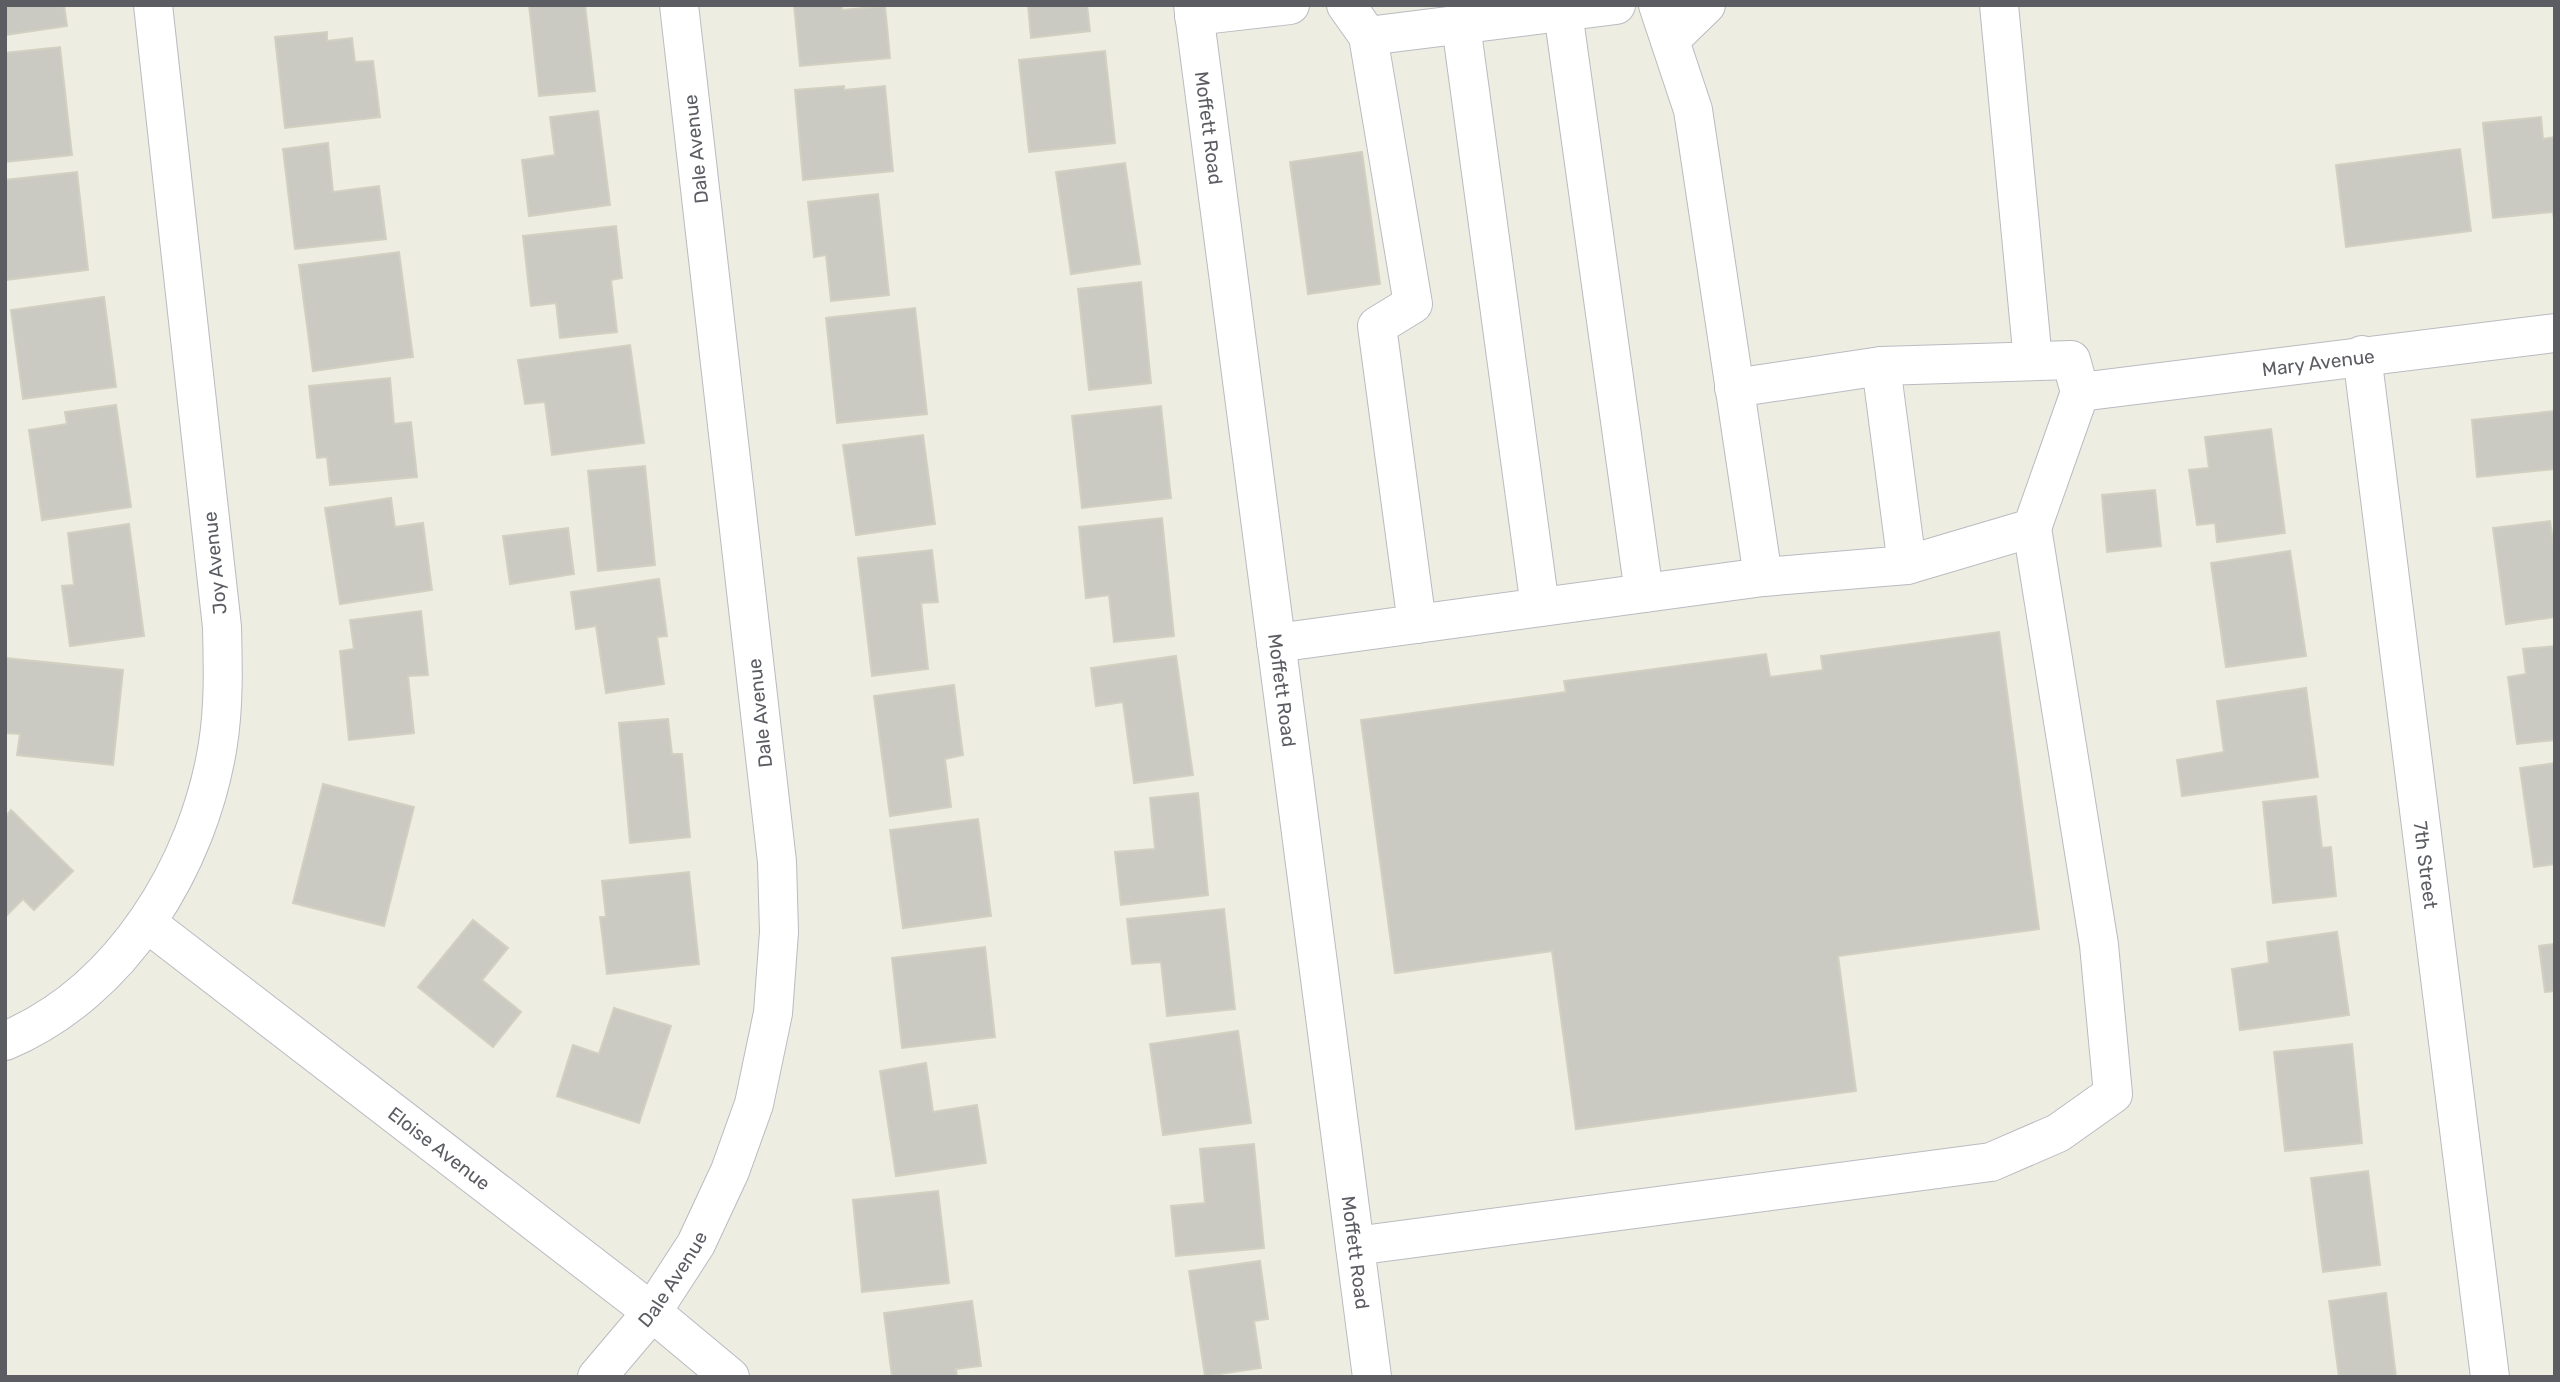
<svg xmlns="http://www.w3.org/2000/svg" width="2560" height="1382" font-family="Rubik,sans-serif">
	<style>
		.building { fill: #cacac2; stroke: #d2d0c1; stroke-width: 2 }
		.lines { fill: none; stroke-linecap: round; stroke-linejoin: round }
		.minor-casing { stroke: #babbc1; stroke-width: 40 }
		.minor { stroke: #fff; stroke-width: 38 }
		.labels { text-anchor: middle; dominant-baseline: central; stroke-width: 5; stroke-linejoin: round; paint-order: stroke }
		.street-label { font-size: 19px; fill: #5b5d63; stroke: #fff }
	</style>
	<rect width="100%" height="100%" fill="#edede2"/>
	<g class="building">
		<polygon points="5,5 64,5 67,26 5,35"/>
		<polygon points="529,5 585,5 595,91 539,96"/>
		<polygon points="794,5 842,5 842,10 885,6 890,58 800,66"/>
		<polygon points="1028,5 1087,5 1090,31 1031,38"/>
		<polygon points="327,32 327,41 352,38 355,62 373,61 380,117 285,128 275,37"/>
		<polygon points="60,47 72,155 5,162 5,53"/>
		<polygon points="1105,51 1115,143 1029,152 1019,60"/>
		<polygon points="844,86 844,90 885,86 893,171 803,180 795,90"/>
		<polygon points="598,111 610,205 529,216 522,160 555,155 550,117"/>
		<polygon points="2541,117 2543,139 2555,137 2555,226 2553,212 2493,218 2483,123"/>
		<polygon points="328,143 333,192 379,186 386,239 295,249 283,149"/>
		<polygon points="2460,149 2471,231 2346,247 2336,165"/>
		<polygon points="1362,152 1380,284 1308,294 1290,162"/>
		<polygon points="1125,163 1140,264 1071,274 1056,172"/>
		<polygon points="77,172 88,270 5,280 5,180"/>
		<polygon points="878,194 889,295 831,301 826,255 814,257 808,202"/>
		<polygon points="616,226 622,278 611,280 617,332 560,338 556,303 531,306 523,236"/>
		<polygon points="399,252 413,357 313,371 299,265"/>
		<polygon points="1141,282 1151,383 1089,390 1078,289"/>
		<polygon points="104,297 116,387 23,399 11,310"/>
		<polygon points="915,308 927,414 837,423 826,318"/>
		<polygon points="630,345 644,443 552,455 545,402 525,404 518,360"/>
		<polygon points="390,378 394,424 411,422 417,477 330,485 327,457 317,458 309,386"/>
		<polygon points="116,405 131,507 42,520 29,430 67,424 65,412"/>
		<polygon points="1161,406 1171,498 1082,508 1072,416"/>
		<polygon points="2555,411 2555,469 2477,477 2472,420"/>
		<polygon points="2271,429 2285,533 2217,542 2215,523 2197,525 2189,470 2209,468 2205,437"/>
		<polygon points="923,435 935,524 856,535 843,445"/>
		<polygon points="645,466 655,565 598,571 588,471"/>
		<polygon points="2155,490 2161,546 2107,552 2102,495"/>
		<polygon points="391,498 395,527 423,523 432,590 340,604 325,508"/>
		<polygon points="1162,518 1174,636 1114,642 1109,595 1086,598 1079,527"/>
		<polygon points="2550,521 2555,554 2555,617 2506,624 2493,528"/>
		<polygon points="129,524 144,636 70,646 62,586 74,585 68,533"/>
		<polygon points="568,528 574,574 510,584 503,536"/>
		<polygon points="932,550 938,602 921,603 928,669 872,676 858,558"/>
		<polygon points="2290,551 2306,656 2226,667 2211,563"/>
		<polygon points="659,579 667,636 657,637 664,684 606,693 596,626 576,629 571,592"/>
		<polygon points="421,611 428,675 408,676 414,733 349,740 340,651 354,649 350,620"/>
		<polygon points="1999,632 2039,929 1838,956 1856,1091 1576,1129 1552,951 1395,973 1361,720 1566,692 1564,681 1766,654 1770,677 1823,670 1821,656"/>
		<polygon points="2555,646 2555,740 2517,744 2508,677 2526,674 2523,649"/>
		<polygon points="1176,656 1193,775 1134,783 1123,702 1096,706 1091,668"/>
		<polygon points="5,658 123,670 113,765 17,755 20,734 5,733"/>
		<polygon points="954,685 963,755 945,759 951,807 890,816 874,696"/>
		<polygon points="2306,688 2318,777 2182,796 2177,760 2224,752 2217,701"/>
		<polygon points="668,719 672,754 682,754 690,837 630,843 619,723"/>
		<polygon points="2555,763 2555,864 2534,867 2520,768"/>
		<polygon points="323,784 414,807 384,926 293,903"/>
		<polygon points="1198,793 1208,895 1121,905 1115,852 1155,849 1150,798"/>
		<polygon points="2316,796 2322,848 2331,847 2336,896 2273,903 2263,802"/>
		<polygon points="11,810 73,871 34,910 23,899 5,917 5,817"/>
		<polygon points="978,819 991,916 903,928 890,830"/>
		<polygon points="689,872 699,964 607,974 600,917 606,917 602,881"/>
		<polygon points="1224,909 1235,1009 1167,1016 1161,962 1132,964 1127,919"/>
		<polygon points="473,920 508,948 482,980 521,1012 493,1047 418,987"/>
		<polygon points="2337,932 2349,1015 2240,1030 2232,969 2269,963 2267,942"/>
		<polygon points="2555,944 2555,991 2545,992 2539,946"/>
		<polygon points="985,947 995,1037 902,1048 892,958"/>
		<polygon points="614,1008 671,1026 639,1123 557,1096 573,1045 599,1054"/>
		<polygon points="1238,1031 1251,1123 1163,1135 1150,1044"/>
		<polygon points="2352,1044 2362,1143 2285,1151 2274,1052"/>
		<polygon points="926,1063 933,1112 977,1105 986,1163 896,1176 880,1071"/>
		<polygon points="1254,1144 1264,1248 1176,1256 1171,1206 1205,1203 1200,1149"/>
		<polygon points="2368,1171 2380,1265 2323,1272 2311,1178"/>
		<polygon points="938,1191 949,1283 862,1292 853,1200"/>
		<polygon points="1260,1261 1268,1319 1254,1321 1261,1368 1205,1376 1189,1271"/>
		<polygon points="2386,1293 2396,1377 2339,1377 2329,1301"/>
		<polygon points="972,1301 981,1366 956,1369 957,1377 892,1377 884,1313"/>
	</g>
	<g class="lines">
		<g class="minor-casing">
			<g id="minor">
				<path id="s1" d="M1193,5L1372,1377"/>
				<polyline points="1346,5 1368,36 1413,304 1377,326 1417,624"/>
				<polyline points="1999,5 2033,361"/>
				<polyline points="1563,12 1644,593"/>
				<polyline points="1194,16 1290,5"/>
				<polyline points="1461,25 1540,607"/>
				<polyline points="1368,36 1616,5"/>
				<polyline points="1670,40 1706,5"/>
				<path id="s2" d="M2362,355L2490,1377"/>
				<polyline points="1881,366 2071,360 2080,392 2032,528 1907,565"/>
				<polyline points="1734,388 1881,366 1907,565 1763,577"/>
				<path id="s3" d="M2080,392L2555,333"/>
				<polyline points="1276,643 1763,577 1693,110 1658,5"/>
				<path id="s4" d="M147,923L652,1312L730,1377"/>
				<path d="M5,1041C122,992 199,865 218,744C224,705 223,667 222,627L153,5"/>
				<polyline points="1355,1246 1991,1162 2058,1133 2113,1094 2099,945 2032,528"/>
				<path id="s5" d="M597,1377L652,1312L696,1244L730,1171L754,1104L773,1013L779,932L777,862L679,5"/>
			</g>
		</g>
		<use href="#minor" class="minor"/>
	</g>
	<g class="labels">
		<g class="street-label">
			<text stroke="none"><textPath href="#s1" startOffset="124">Moffett Road</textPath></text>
			<text transform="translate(696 149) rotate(-96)">Dale Avenue</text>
			<text stroke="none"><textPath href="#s3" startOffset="240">Mary Avenue</textPath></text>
			<text transform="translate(215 563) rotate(-96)">Joy Avenue</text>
			<text stroke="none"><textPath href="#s1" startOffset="691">Moffett Road</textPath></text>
			<text transform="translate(760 713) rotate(-96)">Dale Avenue</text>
			<text stroke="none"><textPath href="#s2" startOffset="514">7th Street</textPath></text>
			<text stroke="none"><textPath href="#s4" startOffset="369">Eloise Avenue</textPath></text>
			<text stroke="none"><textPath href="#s1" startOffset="1258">Moffett Road</textPath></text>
			<text stroke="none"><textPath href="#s5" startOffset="124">Dale Avenue</textPath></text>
		</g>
	</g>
	<rect width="2560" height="1382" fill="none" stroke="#5b5d63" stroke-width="14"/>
</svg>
